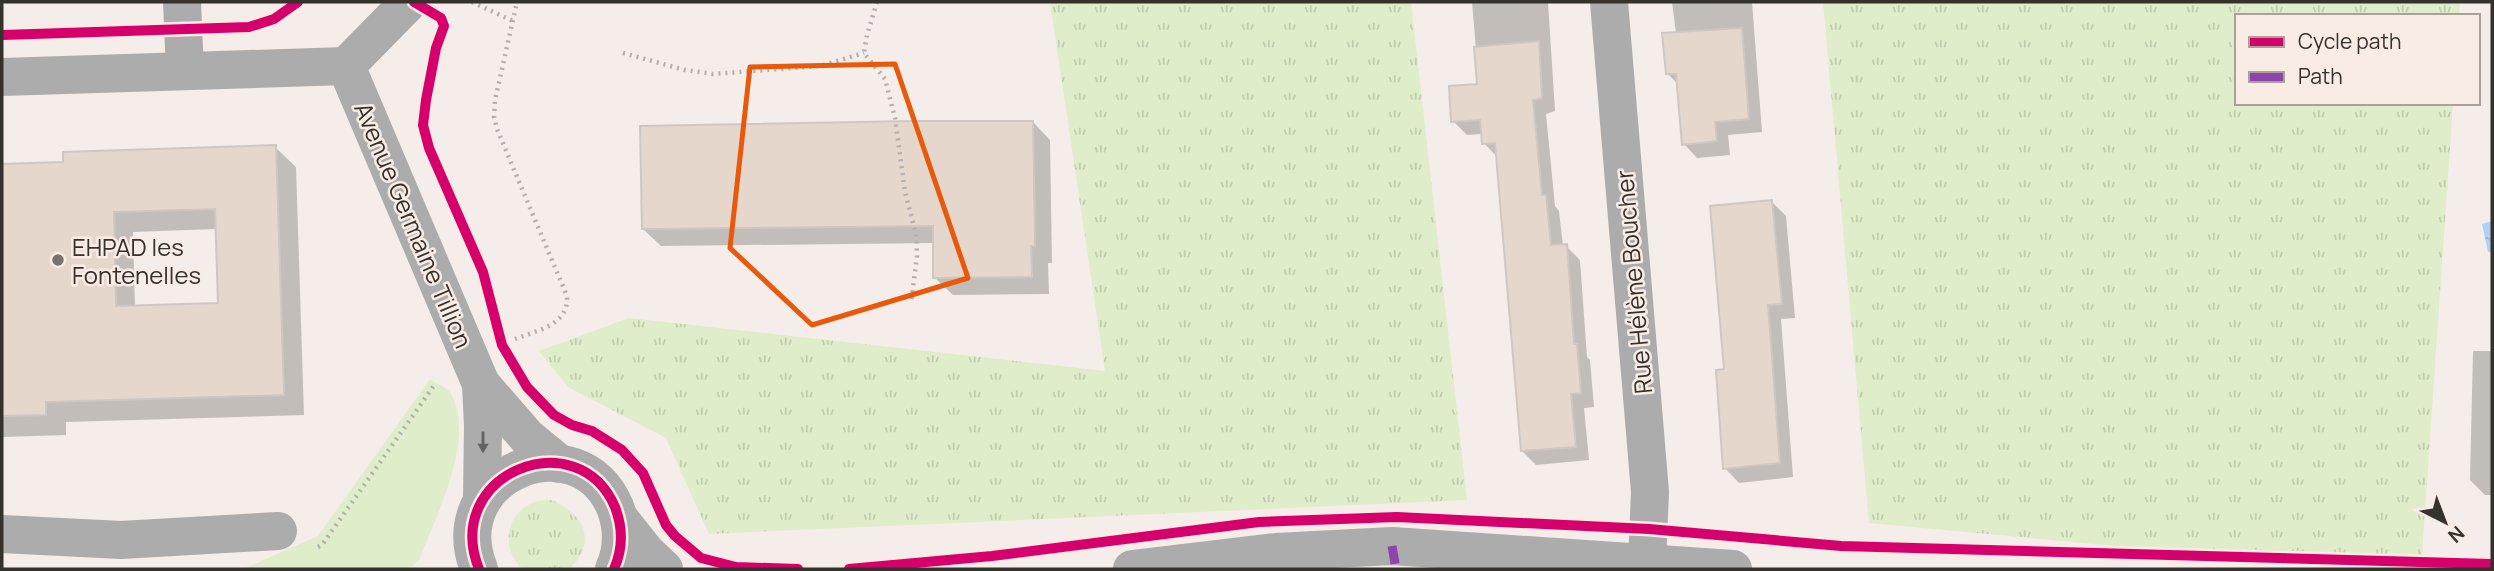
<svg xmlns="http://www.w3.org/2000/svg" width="2494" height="571" font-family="Manrope,sans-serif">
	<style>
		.grass { fill: url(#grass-tufts) }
		.park { fill: #dfedca }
		.water { fill: url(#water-ripples) }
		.shadow { fill: #0003; fill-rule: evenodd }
		.building { fill: #e6d7cd; stroke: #cec8c5; stroke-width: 2; fill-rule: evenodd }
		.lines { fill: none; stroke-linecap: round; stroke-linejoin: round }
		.path { stroke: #b1afae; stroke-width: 4.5; stroke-dasharray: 2 5; stroke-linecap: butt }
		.minor { stroke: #adacac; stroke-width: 38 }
		.quiet { stroke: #8e44ad; stroke-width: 9; stroke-dasharray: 18 9; stroke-linecap: butt }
		.cycleway-casing { stroke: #f9ece4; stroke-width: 15 }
		.cycleway { stroke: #d6006c; stroke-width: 10 }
		.oneway { fill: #656260 }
		.marked { fill: none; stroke: #e8590c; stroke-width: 5; stroke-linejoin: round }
		.poi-dot { fill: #78736f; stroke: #f9ece4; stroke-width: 2.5 }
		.labels { text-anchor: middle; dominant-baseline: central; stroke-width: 5; stroke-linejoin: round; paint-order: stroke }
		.street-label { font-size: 24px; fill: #35312d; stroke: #f9ece4 }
		.poi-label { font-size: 24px; fill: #35312d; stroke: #f9ece4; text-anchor: start }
	</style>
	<defs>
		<pattern id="grass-tufts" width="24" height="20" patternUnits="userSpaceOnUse" patternTransform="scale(1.75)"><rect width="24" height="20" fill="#dfedca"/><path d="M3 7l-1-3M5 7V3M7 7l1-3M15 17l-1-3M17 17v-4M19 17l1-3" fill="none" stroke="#c0ccae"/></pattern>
		<pattern id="water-ripples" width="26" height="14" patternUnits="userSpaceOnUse" patternTransform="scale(1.75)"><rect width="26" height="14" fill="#b2d0f3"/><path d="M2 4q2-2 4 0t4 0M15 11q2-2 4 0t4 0" fill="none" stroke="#9ab3d1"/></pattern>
	</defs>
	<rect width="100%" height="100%" fill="#f4ede9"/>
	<g class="grass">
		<polygon points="1050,2 1411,2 1467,500 709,534 666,438 568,387 539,351 629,318 1105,371"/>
		<polygon points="1823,2 2460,2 2459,16 2237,16 2237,103 2453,103 2421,569 2363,569 1869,523"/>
		<path d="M551,500C584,512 598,543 569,569H523C500,550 505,512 535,502C540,500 546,500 551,500Z"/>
	</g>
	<path class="park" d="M430,379C436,385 447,386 451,394C476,440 436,516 419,560L409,569H243L318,536Z"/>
	<polygon class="water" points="2492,221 2492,252 2488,252 2482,224"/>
	<g class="shadow">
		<polygon points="1472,2 1548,2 1555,111 1546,114 1555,206 1559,211 1563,246 1566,246 1580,260 1587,357 1590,360 1594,407 1584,408 1589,460 1536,465 1522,451 1498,158 1484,143 1483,134 1467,135 1453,121 1479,85"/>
		<polygon points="1672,2 1752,2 1762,132 1728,135 1730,155 1697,158 1684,144 1678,84 1667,73 1676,34"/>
		<polygon points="1033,122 1050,140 1052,263 1048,263 1049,294 953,295 935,278 935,243 661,246 643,229"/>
		<path d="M275,147L296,167L304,415L66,422V435L2,437V166L65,164ZM217,229L219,305L135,307L133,232Z"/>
		<polygon points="1772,202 1786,216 1795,318 1781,319 1793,477 1739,483 1725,468 1726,371"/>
		<polygon points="2473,351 2492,351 2492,495 2485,495 2470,480"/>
	</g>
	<g class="building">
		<polygon points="1742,28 1749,119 1715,122 1717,141 1682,145 1676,74 1666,74 1662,33"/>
		<polygon points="1539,41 1542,98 1533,100 1542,195 1546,195 1551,245 1567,244 1574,344 1577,344 1581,393 1571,394 1576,447 1521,451 1495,143 1482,144 1480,120 1451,122 1449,86 1477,84 1474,47"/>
		<polygon points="915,121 1033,121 1035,246 1031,246 1032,277 933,278 933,226 642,229 640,126"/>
		<path d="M276,145L284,395L46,402V415L2,416V164L63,162V152ZM215,209L218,303L116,306L114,212Z"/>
		<polygon points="1772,200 1782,304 1768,305 1780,463 1723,469 1716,370 1724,369 1710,206"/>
	</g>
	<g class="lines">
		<g class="path">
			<polyline points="472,2 513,21"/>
			<polyline points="877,2 867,35 864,53 885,79 895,118 905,192 916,234 917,256 911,303"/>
			<polyline points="623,53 685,70 713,74 820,66 864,53"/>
			<path d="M515,339C538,330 569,325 567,296L497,129L494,117L495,100L517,2"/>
			<polyline points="318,547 322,545 435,384"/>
		</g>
		<g class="minor">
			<polyline points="182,2 185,71"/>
			<polyline points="1609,2 1650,492 1647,563"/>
			<polyline points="346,66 409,2"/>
			<polyline points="2,77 346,66 481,384 483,426 482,499"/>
			<polyline points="481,384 527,437 560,464"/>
			<polyline points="619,518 646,552 664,569"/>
			<polyline points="2,534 121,540 278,531"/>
			<path d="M479,569C441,473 578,420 615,507C623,528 623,549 614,569"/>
			<polyline points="1132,569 1276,552 1392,546 1733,569"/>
		</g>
		<polyline class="quiet" points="1392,546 1396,569"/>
		<g class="cycleway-casing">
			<g id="cycleway">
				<polyline points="414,2 441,18 444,26 436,48 426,100 423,125 429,148 483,272 502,345 527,387 554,415 572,425 592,431 622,450 643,473 666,525 675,536 701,558 736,567 798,569"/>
				<polyline points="2,35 249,27 274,19 298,2"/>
				<path d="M479,569C441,473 578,420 615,507C623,528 623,549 614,569"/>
				<polyline points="849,569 992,556 1259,522 1397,517 1649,529 1841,546 2492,564"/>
			</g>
		</g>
		<use href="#cycleway" class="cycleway"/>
	</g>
	<defs><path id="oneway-solid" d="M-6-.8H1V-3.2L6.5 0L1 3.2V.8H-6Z" transform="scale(1.75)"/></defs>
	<use class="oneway" href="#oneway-solid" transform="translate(483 442) rotate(90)"/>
	<path class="marked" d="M895,64L968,278L812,325L730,248L750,67Z"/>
	<circle class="poi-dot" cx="58" cy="260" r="7"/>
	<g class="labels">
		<g class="street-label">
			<text transform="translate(414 225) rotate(67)">Avenue Germaine Tillion</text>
			<text transform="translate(1633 282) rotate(-95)">Rue Hélène Boucher</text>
		</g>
		<g class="poi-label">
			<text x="72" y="246">EHPAD les<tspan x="72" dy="28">Fontenelles</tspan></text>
		</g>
	</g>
	<rect width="2494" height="571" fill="none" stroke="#35312d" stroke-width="7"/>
	<rect x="2235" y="14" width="245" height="91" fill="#f9ece4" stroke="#aba19b" stroke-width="2"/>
	<rect x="2249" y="37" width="35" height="10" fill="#d6006c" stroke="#aba19b" stroke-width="2"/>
	<text x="2298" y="49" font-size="21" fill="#35312d">Cycle path</text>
	<rect x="2249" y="72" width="35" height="10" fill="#8e44ad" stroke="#aba19b" stroke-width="2"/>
	<text x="2298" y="84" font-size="21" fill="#35312d">Path</text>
	<g transform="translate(2445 522) rotate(138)" stroke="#f9ece4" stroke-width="5" paint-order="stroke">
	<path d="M0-5L12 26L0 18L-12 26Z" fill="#35312d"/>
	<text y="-10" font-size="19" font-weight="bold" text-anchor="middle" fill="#35312d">N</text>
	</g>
</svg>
